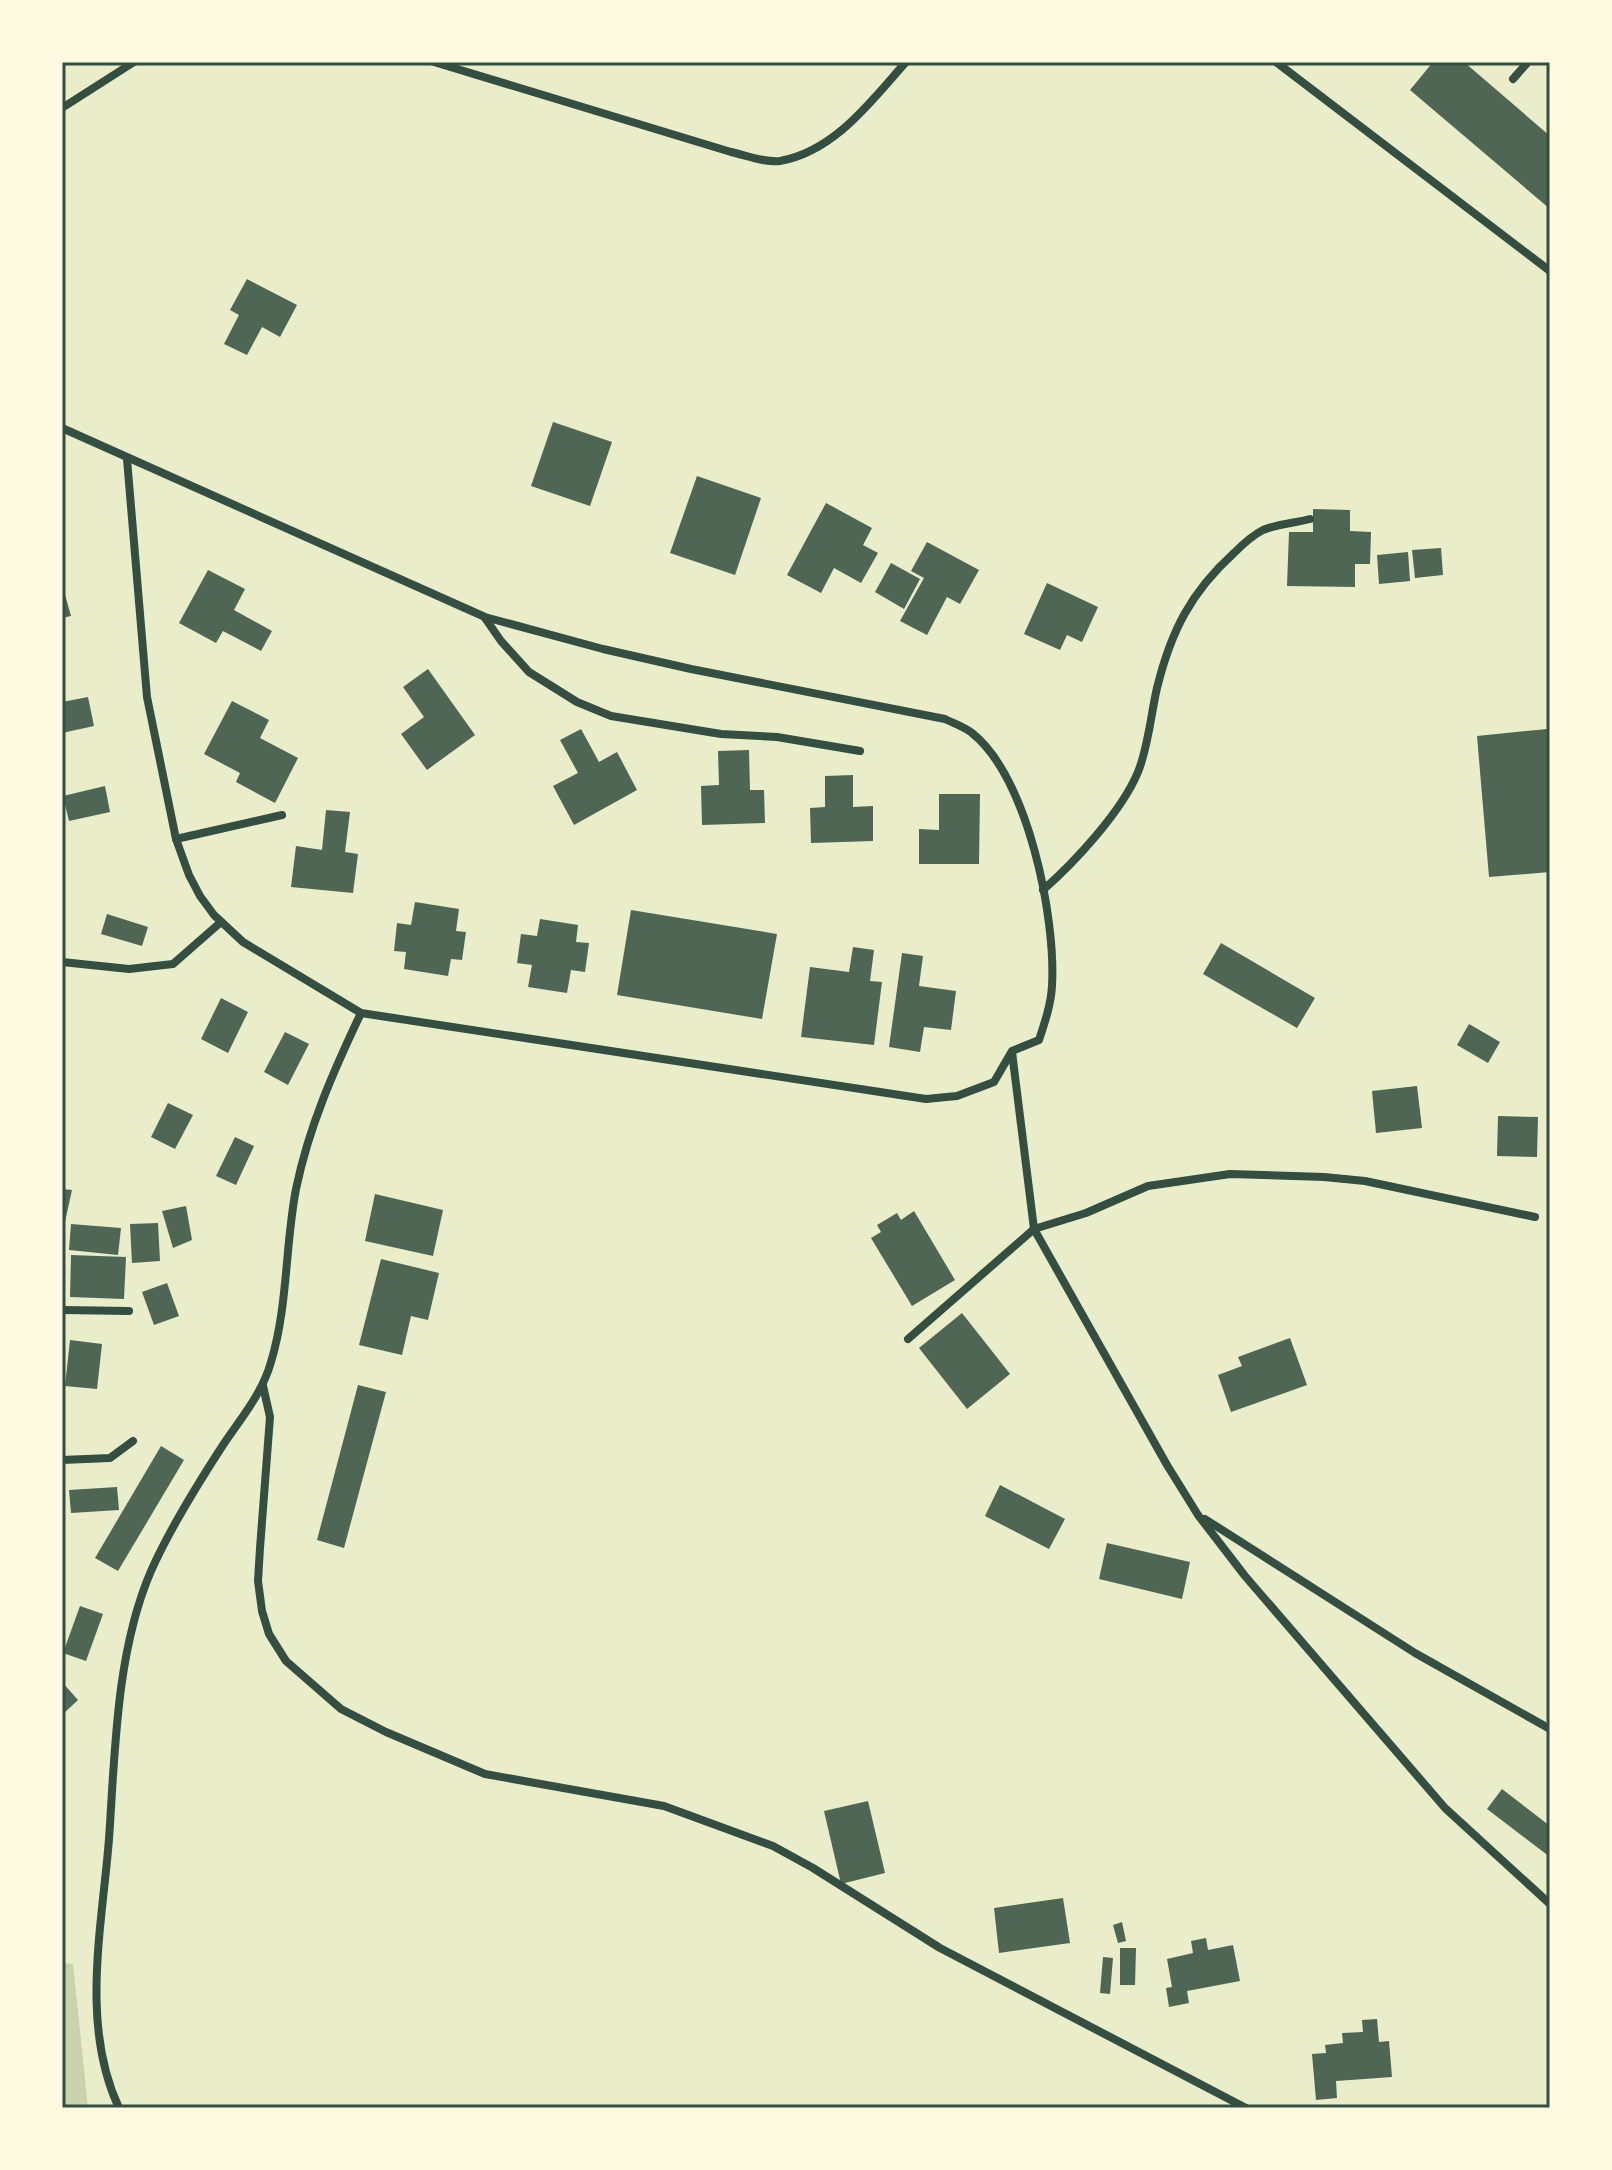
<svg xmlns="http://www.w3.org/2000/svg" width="1612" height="2170" font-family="'Asap Condensed',sans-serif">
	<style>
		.green { fill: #cad2ad }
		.building { fill: #4f6655 }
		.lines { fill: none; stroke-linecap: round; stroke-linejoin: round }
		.minor { stroke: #344e41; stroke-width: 8 }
		.neatline { fill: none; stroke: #344e41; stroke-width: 3 }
	</style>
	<rect width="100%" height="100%" fill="#e9edc9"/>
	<polygon class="green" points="62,1963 73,1964 88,2108 62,2108"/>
	<g class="building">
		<polygon points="1433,62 1464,62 1550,136 1550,209 1410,90"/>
		<polygon points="247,279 297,305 280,337 262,327 247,355 224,344 239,315 230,310"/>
		<polygon points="553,422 612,442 590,506 531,486"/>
		<polygon points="697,476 761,498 735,575 670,553"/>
		<polygon points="826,503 872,528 863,545 878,553 861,583 834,568 821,593 787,575"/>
		<polygon points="1313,509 1350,510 1350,531 1371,532 1370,564 1355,564 1355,587 1287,586 1289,532 1313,532"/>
		<polygon points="927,542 979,570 960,604 947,597 927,635 900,621 924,578 911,571"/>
		<polygon points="1441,548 1443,575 1415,578 1412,550"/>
		<polygon points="1408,552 1410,581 1379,584 1377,555"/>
		<polygon points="891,563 920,579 904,609 875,592"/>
		<polygon points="208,570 245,589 234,610 272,631 261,651 223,631 216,643 179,623"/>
		<polygon points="1047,583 1098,607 1082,642 1067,635 1060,650 1024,634"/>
		<polygon points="62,584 71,616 62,618"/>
		<polygon points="428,669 475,735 427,770 401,734 424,717 403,687"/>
		<polygon points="88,697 94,726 62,733 62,702"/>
		<polygon points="232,701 269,720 260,738 298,758 275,803 236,782 240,773 204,754"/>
		<polygon points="581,729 599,762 617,752 637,790 574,825 553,786 578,773 560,740"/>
		<polygon points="1547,729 1550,762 1550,872 1489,877 1477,736"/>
		<polygon points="749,750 750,790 764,790 765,823 702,825 701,786 719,785 718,751"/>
		<polygon points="853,775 853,807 873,806 873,841 811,843 810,808 825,807 825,776"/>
		<polygon points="105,786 110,812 69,821 63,796"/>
		<polygon points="939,794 980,794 979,864 919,864 919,829 939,830"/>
		<polygon points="326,810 350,812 345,852 358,854 353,893 291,887 296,846 322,850"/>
		<polygon points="415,902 459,909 456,931 466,932 462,960 451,959 448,976 404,969 406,952 394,951 397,923 411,925"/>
		<polygon points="631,910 777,934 762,1019 617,995"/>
		<polygon points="107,914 148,927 142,946 101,934"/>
		<polygon points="540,919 578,925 576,942 589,943 585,972 571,970 567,993 528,987 532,965 517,963 521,934 537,936"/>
		<polygon points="1221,943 1315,998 1297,1028 1203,974"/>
		<polygon points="853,947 874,950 870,981 882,982 874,1045 801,1037 810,967 849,972"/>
		<polygon points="902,953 923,956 919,986 956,991 951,1030 924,1027 920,1052 889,1047"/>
		<polygon points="221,998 248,1012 228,1053 201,1039"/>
		<polygon points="1469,1024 1500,1042 1488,1063 1457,1045"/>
		<polygon points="285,1032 309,1044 288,1085 264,1072"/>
		<polygon points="1417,1086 1422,1128 1376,1133 1372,1091"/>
		<polygon points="168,1103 193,1115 175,1149 151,1137"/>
		<polygon points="1498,1116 1538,1117 1537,1157 1497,1156"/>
		<polygon points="235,1137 254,1146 236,1185 216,1176"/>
		<polygon points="62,1189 72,1190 63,1231 62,1231"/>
		<polygon points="375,1194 443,1210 433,1256 365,1241"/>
		<polygon points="186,1206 192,1240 173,1248 162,1211"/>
		<polygon points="914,1211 955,1280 912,1306 871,1238 881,1232 877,1225 897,1213 901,1220"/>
		<polygon points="158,1223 160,1261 132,1263 130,1224"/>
		<polygon points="71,1224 121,1228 118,1255 69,1250"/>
		<polygon points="71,1255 126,1257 124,1299 70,1297"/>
		<polygon points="381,1259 439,1273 428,1320 411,1316 402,1355 359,1345"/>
		<polygon points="167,1283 179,1316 154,1325 142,1292"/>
		<polygon points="962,1313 1010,1374 967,1409 919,1348"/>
		<polygon points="1290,1338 1307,1385 1231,1412 1218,1375 1242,1366 1238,1357"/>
		<polygon points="70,1340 102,1344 97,1389 65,1386"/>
		<polygon points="358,1385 386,1392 344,1548 317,1540"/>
		<polygon points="161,1446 184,1460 118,1571 95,1558"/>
		<polygon points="1000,1485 1065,1519 1049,1549 985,1516"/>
		<polygon points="117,1487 119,1510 71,1513 69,1490"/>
		<polygon points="1107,1543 1190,1562 1182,1599 1099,1579"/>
		<polygon points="80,1606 103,1614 86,1661 63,1653"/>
		<polygon points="62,1682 78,1700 62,1715"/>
		<polygon points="1502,1789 1550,1826 1550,1857 1487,1809"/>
		<polygon points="868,1801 885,1873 841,1884 824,1811"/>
		<polygon points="1063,1898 1070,1943 999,1953 994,1908"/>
		<polygon points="1122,1922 1126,1941 1118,1943 1113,1925"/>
		<polygon points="1206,1938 1208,1950 1233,1945 1240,1981 1187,1991 1189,2003 1169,2007 1166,1988 1172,1987 1167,1959 1193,1953 1191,1941"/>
		<polygon points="1120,1948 1136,1948 1135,1985 1120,1985"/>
		<polygon points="1103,1957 1113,1958 1110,1994 1100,1993"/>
		<polygon points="1377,2019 1379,2042 1389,2041 1392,2077 1336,2081 1337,2098 1316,2100 1312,2054 1326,2053 1325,2045 1343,2043 1342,2033 1363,2032 1362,2020"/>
	</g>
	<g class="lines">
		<g class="minor">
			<path d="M434,62L731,152C745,155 766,163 780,161C835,151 871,101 906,62"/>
			<polyline points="1276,62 1550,271"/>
			<polyline points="1513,79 1528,62"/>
			<polyline points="62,108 134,62"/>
			<path d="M62,428L485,617L603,649L691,669L945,719C953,723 965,727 972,733C1028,777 1056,918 1052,986C1051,1004 1045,1022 1039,1040L1012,1051L994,1082L957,1096L926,1099L361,1013L243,942L214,915L200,896L189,875L176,839L147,697L127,459"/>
			<polyline points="485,618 501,641 529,672 577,702 611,716 721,734 777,737 860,751"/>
			<polyline points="176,839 282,815"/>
			<path d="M1043,890C1075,862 1122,811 1138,772C1148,748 1151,714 1157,688C1171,631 1191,592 1234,553C1242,545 1253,535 1263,530C1277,524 1295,523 1310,519"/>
			<polyline points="62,962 129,969 173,964 221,922"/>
			<polyline points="1012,1052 1034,1229 1167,1465 1198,1515 1245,1576 1445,1808 1550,1904"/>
			<polyline points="62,1310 129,1311"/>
			<polyline points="908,1339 1034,1229 1086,1213 1148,1186 1230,1174 1324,1177 1365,1181 1535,1217"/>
			<polyline points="263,1386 270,1417 260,1548 258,1581 262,1611 269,1634 286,1661 341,1709 386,1732 485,1774 664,1806 773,1846 813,1868 940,1948 1246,2108"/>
			<polyline points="62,1460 110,1458 133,1441"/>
			<polyline points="1205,1519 1415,1653 1550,1729"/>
			<path d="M119,2108C80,2025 102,1927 109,1839C115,1753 116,1652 151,1571C170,1528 197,1485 223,1445C241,1418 262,1394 271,1362C288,1306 285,1246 296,1189C309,1126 334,1070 361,1013"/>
		</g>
	</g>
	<rect width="1612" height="2170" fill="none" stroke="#fefae0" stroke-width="128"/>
	<rect x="64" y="64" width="1484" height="2042" class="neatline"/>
</svg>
